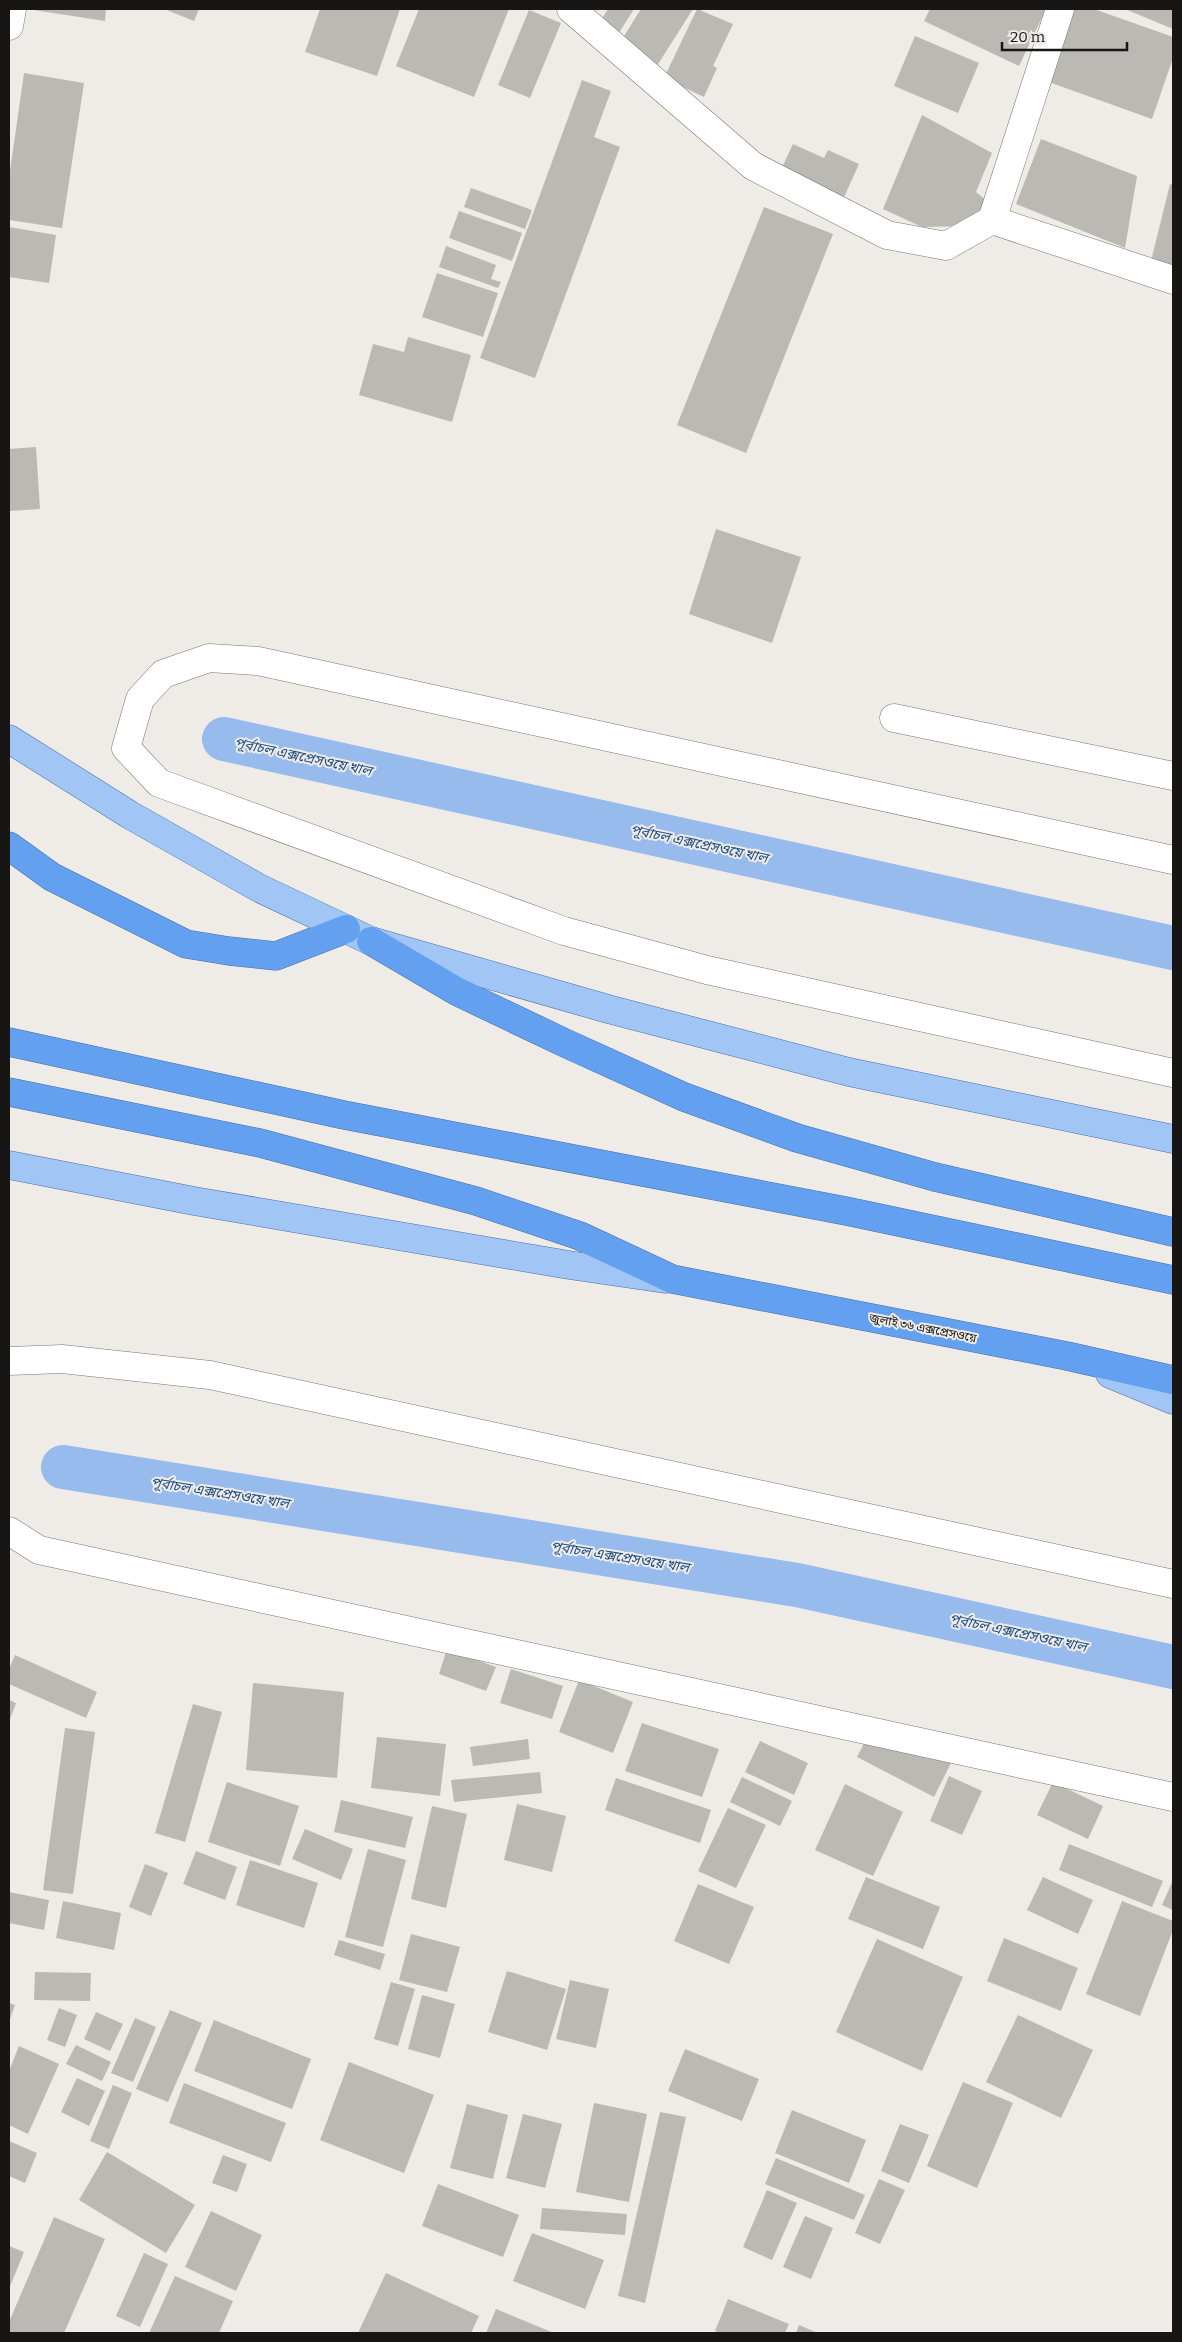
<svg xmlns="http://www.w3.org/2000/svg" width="1182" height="2342" font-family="Bitter,'Noto Sans Bengali',serif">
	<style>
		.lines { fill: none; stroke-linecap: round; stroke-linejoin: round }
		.canal { stroke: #96bbec; stroke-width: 44 }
		.building { fill: #bbb9b4 }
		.minor-casing { stroke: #787671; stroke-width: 29 }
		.major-casing { stroke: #4870a2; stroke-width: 29 }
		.highway-casing { stroke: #4870a2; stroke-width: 29 }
		.minor { stroke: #fff; stroke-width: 28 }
		.major { stroke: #a1c6f5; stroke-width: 28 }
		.highway { stroke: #63a0ef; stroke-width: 28 }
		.labels { text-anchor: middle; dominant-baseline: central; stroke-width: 4; stroke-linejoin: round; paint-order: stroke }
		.street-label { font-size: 12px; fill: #171614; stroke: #efece7 }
		.water-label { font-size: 14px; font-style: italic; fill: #1b4b86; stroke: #efece7 }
	</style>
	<rect width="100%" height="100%" fill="#efece7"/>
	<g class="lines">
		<g class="canal">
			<polyline points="224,739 1173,948"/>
			<polyline points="63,1467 797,1585 1173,1667"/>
		</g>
	</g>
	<g class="building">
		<polygon points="27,9 106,9 105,21"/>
		<polygon points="164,9 199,9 194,21"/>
		<polygon points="320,9 400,9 377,76 305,52"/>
		<polygon points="419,9 509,9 474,97 396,66"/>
		<polygon points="608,9 634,9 617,36 598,25"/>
		<polygon points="641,9 693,9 653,72 619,44"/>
		<polygon points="697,9 733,24 713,66 717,68 704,97 664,78"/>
		<polygon points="930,9 1046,9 1019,66 924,21"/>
		<polygon points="1071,9 1094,9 1173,37 1173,58 1152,119 1046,81"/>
		<polygon points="1125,9 1173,9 1173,29"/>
		<polygon points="529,10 561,23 530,98 498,85"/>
		<polygon points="915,36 979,63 958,113 894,86"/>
		<polygon points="24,73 84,83 62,228 9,220 9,178"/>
		<polygon points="582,80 611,91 594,137 620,147 535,378 480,358"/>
		<polygon points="922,115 992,153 976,192 987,201 968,226 922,227 883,209"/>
		<polygon points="1041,139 1137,176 1125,248 1016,204"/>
		<polygon points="793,144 824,158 828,150 859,164 840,206 777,178"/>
		<polygon points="1170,184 1173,185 1173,268 1150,265"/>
		<polygon points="471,188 532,210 525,229 464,207"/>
		<polygon points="764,207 833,234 746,453 677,425"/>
		<polygon points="459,211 522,233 512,261 449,238"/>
		<polygon points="9,227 56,235 49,283 9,277"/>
		<polygon points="446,246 496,265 491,279 501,282 498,288 439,267"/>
		<polygon points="437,273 498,293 483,337 422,317"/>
		<polygon points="408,337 471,355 452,422 359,395 373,344 404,352"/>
		<polygon points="36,447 40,509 9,511 9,449"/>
		<polygon points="716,529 801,557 772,643 689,614"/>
		<polygon points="447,1649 496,1667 486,1691 439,1674"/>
		<polygon points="15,1655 97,1692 86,1718 9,1684 9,1669"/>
		<polygon points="511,1669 563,1686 552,1719 500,1703"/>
		<polygon points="579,1680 633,1702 613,1753 559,1732"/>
		<polygon points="253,1683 344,1692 337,1778 246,1770"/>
		<polygon points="9,1700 16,1703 9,1722"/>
		<polygon points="193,1704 222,1712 185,1842 155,1833"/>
		<polygon points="642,1723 719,1749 702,1797 625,1771"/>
		<polygon points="874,1724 951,1763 934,1797 857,1757"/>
		<polygon points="65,1728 95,1732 73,1894 43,1890"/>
		<polygon points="377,1737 446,1744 440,1796 371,1788"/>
		<polygon points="528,1739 530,1759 473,1766 470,1747"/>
		<polygon points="760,1741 808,1763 794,1795 745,1772"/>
		<polygon points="540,1772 542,1793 454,1802 451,1780"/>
		<polygon points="949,1776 982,1791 962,1835 930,1821"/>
		<polygon points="742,1777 792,1801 780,1826 730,1802"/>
		<polygon points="616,1778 711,1810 700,1843 605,1810"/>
		<polygon points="227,1782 299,1806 280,1866 208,1842"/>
		<polygon points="1053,1782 1103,1806 1088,1839 1037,1815"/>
		<polygon points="845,1784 903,1812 873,1876 815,1850"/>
		<polygon points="341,1800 413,1817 405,1848 334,1832"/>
		<polygon points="517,1804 566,1816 552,1872 504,1860"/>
		<polygon points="432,1806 467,1814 446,1908 411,1899"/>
		<polygon points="728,1808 766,1825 736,1888 698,1871"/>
		<polygon points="305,1829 353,1849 341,1880 292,1859"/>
		<polygon points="1069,1844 1163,1881 1152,1907 1059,1870"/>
		<polygon points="368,1849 406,1860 383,1947 345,1937"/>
		<polygon points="196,1851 237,1867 225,1900 183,1884"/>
		<polygon points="250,1860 318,1883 304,1928 236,1905"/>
		<polygon points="145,1864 168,1873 151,1916 129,1907"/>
		<polygon points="866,1877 940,1907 923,1949 848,1919"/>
		<polygon points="1043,1877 1093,1900 1078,1934 1027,1910"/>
		<polygon points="1173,1880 1173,1910 1162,1905"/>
		<polygon points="698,1884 754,1907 729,1964 674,1941"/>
		<polygon points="9,1892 49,1900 44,1930 9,1923"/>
		<polygon points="63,1901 121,1913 114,1950 56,1938"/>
		<polygon points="1122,1901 1173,1921 1173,1930 1140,2016 1086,1994"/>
		<polygon points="411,1934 460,1947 447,1992 399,1980"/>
		<polygon points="1004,1938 1078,1968 1061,2011 987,1981"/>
		<polygon points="877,1939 963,1977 922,2071 836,2032"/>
		<polygon points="339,1940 385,1954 380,1970 334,1955"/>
		<polygon points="507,1971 566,1989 547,2050 488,2032"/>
		<polygon points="35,1972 91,1973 90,2001 34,2000"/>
		<polygon points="570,1980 609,1989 596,2048 556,2039"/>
		<polygon points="391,1982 415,1989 398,2046 374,2039"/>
		<polygon points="422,1995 455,2004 440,2058 408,2049"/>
		<polygon points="9,2003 15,2005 9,2022"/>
		<polygon points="59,2008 77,2015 65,2047 47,2040"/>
		<polygon points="170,2010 202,2023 168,2102 136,2089"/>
		<polygon points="96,2012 123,2024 110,2051 84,2039"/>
		<polygon points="1018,2015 1093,2050 1061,2118 986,2082"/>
		<polygon points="135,2018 156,2027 133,2082 111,2073"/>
		<polygon points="214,2020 311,2059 292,2109 194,2071"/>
		<polygon points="76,2045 111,2062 102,2081 66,2064"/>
		<polygon points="19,2046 59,2064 28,2134 9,2125 9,2071"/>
		<polygon points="685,2049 759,2079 742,2121 668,2091"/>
		<polygon points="349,2062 434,2095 404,2173 320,2140"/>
		<polygon points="77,2078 105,2091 89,2126 61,2112"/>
		<polygon points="963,2082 1013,2103 977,2188 927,2166"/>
		<polygon points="184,2083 286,2123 271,2162 169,2123"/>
		<polygon points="113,2085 132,2093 109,2149 90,2141"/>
		<polygon points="594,2103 647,2114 629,2202 576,2192"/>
		<polygon points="467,2104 508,2115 493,2179 450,2168"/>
		<polygon points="792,2110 866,2140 849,2183 775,2153"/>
		<polygon points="660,2112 686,2117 645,2303 618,2296"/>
		<polygon points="523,2114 562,2124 545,2188 506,2178"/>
		<polygon points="900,2124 929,2135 909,2183 881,2171"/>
		<polygon points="9,2141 37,2153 25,2183 9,2176"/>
		<polygon points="107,2152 195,2205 166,2253 79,2200"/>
		<polygon points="223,2155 247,2164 237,2192 212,2183"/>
		<polygon points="776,2158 865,2195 854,2220 765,2184"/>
		<polygon points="879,2179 905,2190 880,2244 855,2233"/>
		<polygon points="438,2184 519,2215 503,2257 422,2226"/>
		<polygon points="767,2190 797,2203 772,2260 743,2247"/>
		<polygon points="542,2208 627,2214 625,2235 540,2229"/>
		<polygon points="211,2211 262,2235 236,2291 185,2267"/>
		<polygon points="805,2216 833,2228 811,2279 783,2267"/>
		<polygon points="54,2217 105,2239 64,2333 9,2333 9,2322"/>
		<polygon points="532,2233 604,2260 585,2309 513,2281"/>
		<polygon points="9,2246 24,2252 9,2289"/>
		<polygon points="144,2253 168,2264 140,2327 116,2316"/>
		<polygon points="386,2273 479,2316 471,2333 358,2333"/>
		<polygon points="175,2276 233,2301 219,2333 149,2333"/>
		<polygon points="728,2299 789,2324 785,2333 721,2333 715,2331"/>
		<polygon points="496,2309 554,2333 486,2333"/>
		<polygon points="799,2325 818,2333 796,2333"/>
	</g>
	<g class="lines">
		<g class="minor-casing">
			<g id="minor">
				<polyline points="571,9 753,166 887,235 946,246 992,220 1173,280"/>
				<polyline points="9,26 12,9"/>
				<polyline points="992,220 1060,9"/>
				<polyline points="894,718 1173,776"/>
				<polyline points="1173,860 258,661 209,658 163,674 140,699 126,748 159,783 564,931 707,970 1173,1073"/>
				<polyline points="9,1361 62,1359 210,1375 1173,1584"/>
				<polyline points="9,1531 39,1550 1173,1797"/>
			</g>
		</g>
		<g class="major-casing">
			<g id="major">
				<polyline points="9,739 130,815 259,888 371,941 608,1009 849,1072 1173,1139"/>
				<polyline points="9,1165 194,1201 569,1265 665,1279"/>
				<polyline points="1110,1374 1173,1400"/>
			</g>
		</g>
		<g class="highway-casing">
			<g id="highway">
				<polyline points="9,846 52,877 186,944 229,951 276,956 346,929"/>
				<polyline points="371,941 458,992 565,1043 684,1097 797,1138 935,1177 1173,1232"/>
				<polyline points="9,1042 344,1115 846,1211 1173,1280"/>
				<polyline points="9,1092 260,1143 476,1201 580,1236 672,1279 1067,1356 1173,1380"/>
			</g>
		</g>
		<use href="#minor" class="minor"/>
		<use href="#major" class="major"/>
		<use href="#highway" class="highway"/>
	</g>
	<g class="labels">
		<g class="street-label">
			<text transform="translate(923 1328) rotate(11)">জুলাই ৩৬ এক্সপ্রেসওয়ে</text>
		</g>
		<g class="water-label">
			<text transform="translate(303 757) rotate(12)">পূর্বাচল এক্সপ্রেসওয়ে খাল</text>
			<text transform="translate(699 844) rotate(12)">পূর্বাচল এক্সপ্রেসওয়ে খাল</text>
			<text transform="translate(220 1493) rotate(9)">পূর্বাচল এক্সপ্রেসওয়ে খাল</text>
			<text transform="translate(620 1557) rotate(9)">পূর্বাচল এক্সপ্রেসওয়ে খাল</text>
			<text transform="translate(1018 1633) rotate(12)">পূর্বাচল এক্সপ্রেসওয়ে খাল</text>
		</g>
	</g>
	<rect width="1182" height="2342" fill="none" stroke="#171614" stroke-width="20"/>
	<path d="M1002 42v8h125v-8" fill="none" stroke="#171614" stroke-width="2.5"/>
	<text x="1010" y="42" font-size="15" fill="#171614" stroke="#efece7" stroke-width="4" paint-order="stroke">20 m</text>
</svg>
